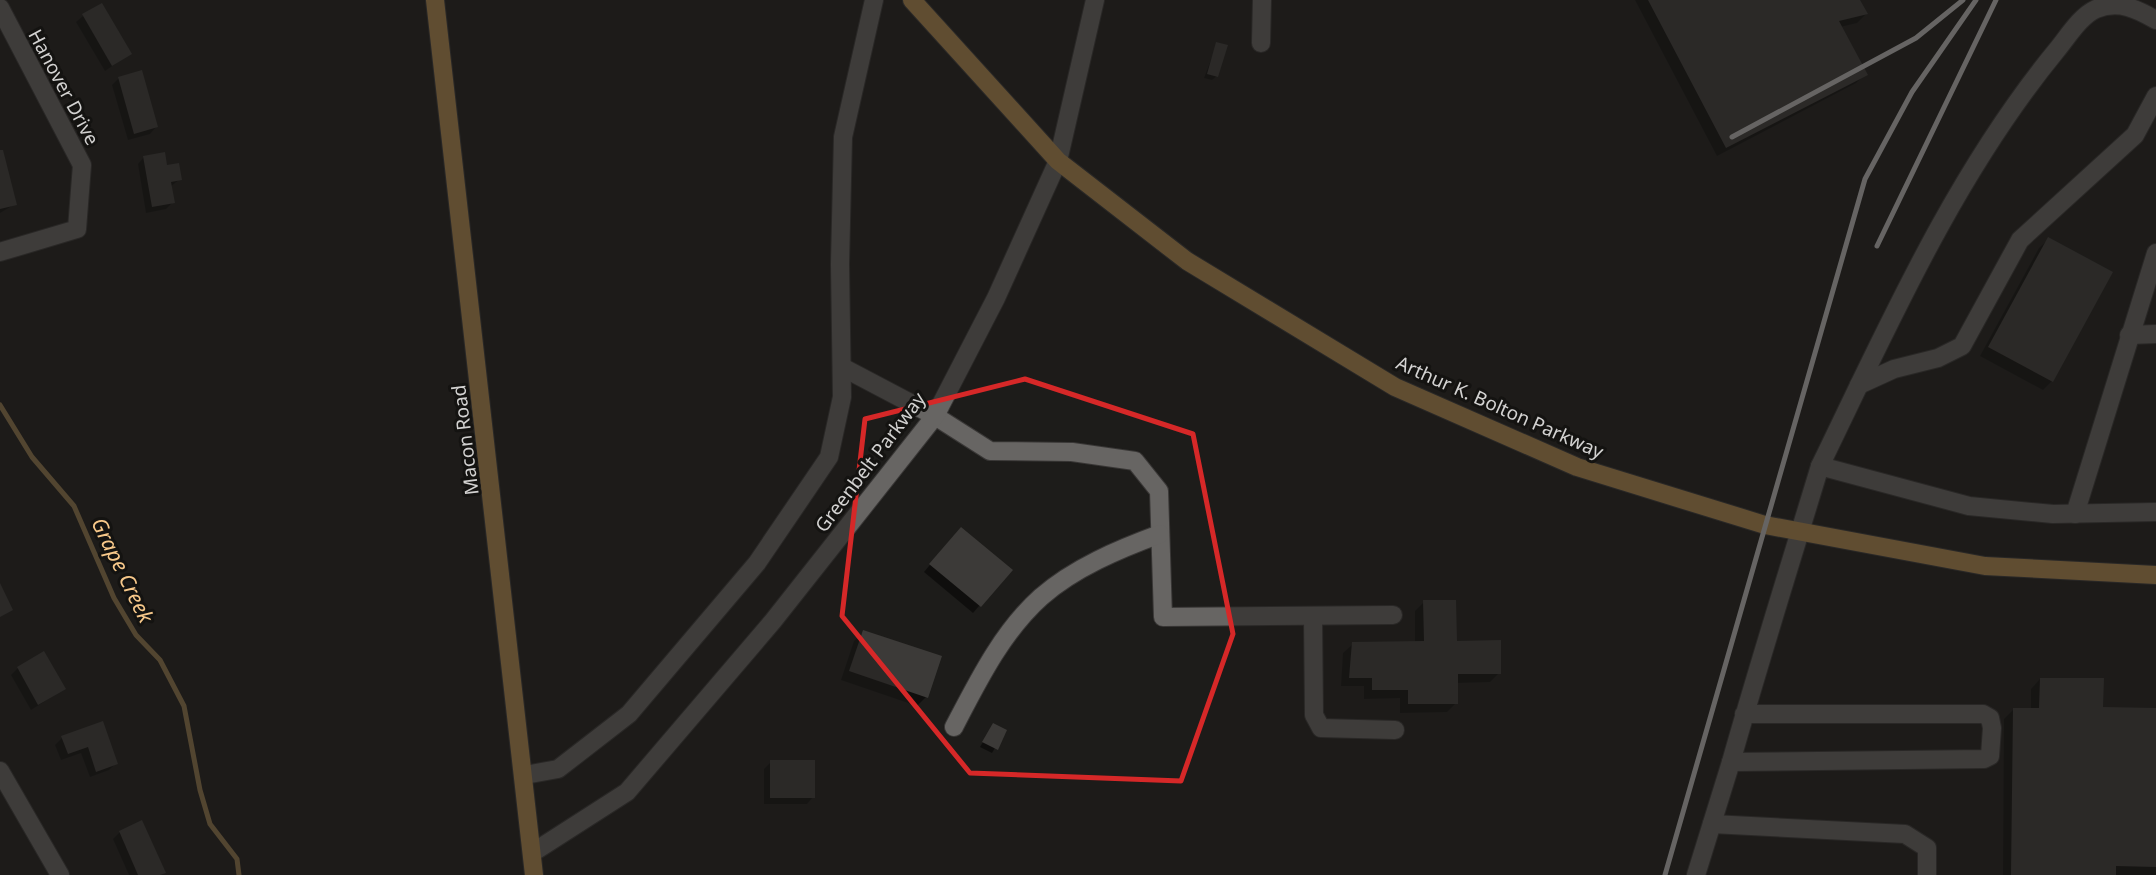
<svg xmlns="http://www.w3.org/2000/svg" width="2156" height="875" font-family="'Noto Sans',sans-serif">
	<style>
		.shadow { fill: #0007 }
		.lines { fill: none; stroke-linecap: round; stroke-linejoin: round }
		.stream { stroke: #93784d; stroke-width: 5 }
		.building { fill: #3c3a38 }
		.minor-casing { stroke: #393736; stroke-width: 20 }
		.major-casing { stroke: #393736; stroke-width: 20 }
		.minor { stroke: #676563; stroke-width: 18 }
		.major { stroke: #b18a4f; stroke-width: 18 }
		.rail { stroke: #bebdbc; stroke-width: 5 }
		.marked { fill: none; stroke: #d62828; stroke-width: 5; stroke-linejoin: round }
		.labels { text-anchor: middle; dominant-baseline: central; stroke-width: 6; stroke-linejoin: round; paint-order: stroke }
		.street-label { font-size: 19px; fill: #d3d2d1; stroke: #141311 }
		.water-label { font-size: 21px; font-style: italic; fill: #f7c88a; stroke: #141311 }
	</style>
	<rect width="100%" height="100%" fill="#1d1c1a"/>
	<g class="shadow">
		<polygon points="1635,0 1858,0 1866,14 1857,23 1840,27 1865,74 1856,83 1717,156"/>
		<polygon points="83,16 130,54 105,71 76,22"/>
		<polygon points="1217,44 1217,76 1212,80 1204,78"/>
		<polygon points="119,78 156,127 150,134 128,140 112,85"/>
		<polygon points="0,152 15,204 0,213"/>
		<polygon points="144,157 165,167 180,179 170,187 173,202 166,209 146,213 138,164"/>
		<polygon points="2049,239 2052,381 2043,390 1980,356 2039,248"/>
		<polygon points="954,536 1010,570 973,613 924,572"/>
		<polygon points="1424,602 1455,643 1499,673 1490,682 1456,683 1456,703 1447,712 1400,713 1400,698 1364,699 1364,686 1341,686 1343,653 1353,644 1415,643 1415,611"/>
		<polygon points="864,632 926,697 917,706 841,680 854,641"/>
		<polygon points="18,668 64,689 31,710 11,675"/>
		<polygon points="2040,679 2102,709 2156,709 2156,875 2003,875 2004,719 2013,710 2031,710 2031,689"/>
		<polygon points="101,723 116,763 109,770 90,777 81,753 61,760 55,745 62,738"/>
		<polygon points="993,725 1005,731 992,753 980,747"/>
		<polygon points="771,762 813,797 807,804 764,804 764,769"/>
		<polygon points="120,832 163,872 161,875 129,875 113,839"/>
	</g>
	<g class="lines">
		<polyline class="stream" points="0,405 32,457 74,506 114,598 136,635 160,660 184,706 200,790 210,824 237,859 239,875"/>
	</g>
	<g class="building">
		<polygon points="1648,0 1860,0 1868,14 1839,21 1868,75 1726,148"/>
		<polygon points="102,3 132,54 112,66 82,14"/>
		<polygon points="1216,42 1228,45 1218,77 1207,74"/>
		<polygon points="142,70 158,127 134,134 118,77"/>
		<polygon points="0,150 3,150 17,205 0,209"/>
		<polygon points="165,152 167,165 179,163 182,180 171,182 175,203 152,207 143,156"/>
		<polygon points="2048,237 2113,272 2053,382 1988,347"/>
		<polygon points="961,527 1013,570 981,607 929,564"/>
		<polygon points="0,583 13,610 0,617"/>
		<polygon points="1423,600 1456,600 1457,641 1501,640 1501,674 1458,674 1458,704 1408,704 1408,690 1372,690 1372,678 1349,678 1352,642 1424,641"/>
		<polygon points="863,630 942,656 928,698 849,671"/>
		<polygon points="44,651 66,689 38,705 17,667"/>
		<polygon points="2040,678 2104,678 2103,707 2156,708 2156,867 2116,866 2116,875 2011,875 2013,708 2039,708"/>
		<polygon points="103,721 118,764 96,772 88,747 68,754 61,736"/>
		<polygon points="993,723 1007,730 998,750 982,742"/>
		<rect x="770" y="760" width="45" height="38"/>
		<polygon points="142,820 166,873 160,875 138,875 119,831"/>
	</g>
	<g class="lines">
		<g class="minor-casing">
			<g id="minor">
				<polyline points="0,8 82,165 77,229 0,252"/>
				<polyline points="1261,43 1262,0"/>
				<polyline points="2129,335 2156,334"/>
				<polyline points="842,367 935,416 990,451 1072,452 1135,461 1159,491 1163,617 1393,615"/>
				<polyline points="1859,385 1894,369 1938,358 1962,346 2020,240 2135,135 2156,96"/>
				<path d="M1820,466C1889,324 1955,174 2056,51C2067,38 2080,16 2096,9C2119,0 2137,9 2156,20"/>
				<polyline points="2075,514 2156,253"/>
				<polyline points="1313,617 1314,715 1321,728 1395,730"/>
				<path d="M1744,714H1983L1990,718L1992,728L1990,756L1984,759L1731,762C1759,663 1790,565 1820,466L1969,506L2053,514L2156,512"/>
				<path d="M954,727C978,681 1002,632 1041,597C1074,568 1119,549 1160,534"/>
				<polyline points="0,771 60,875"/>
				<polyline points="525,775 558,769 629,714 757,563 829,457 842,397 840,264 843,137 874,0"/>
				<polyline points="1712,824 1905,834 1927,848 1927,875"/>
				<polyline points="532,853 627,792 773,621 935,416 996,298 1058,161 1095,0"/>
				<polyline points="1696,875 1731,762"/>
			</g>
		</g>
		<g class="major-casing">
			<g id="major">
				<polyline points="435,0 534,875"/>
				<polyline points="912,0 1058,161 1187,261 1395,387 1577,467 1765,525 1985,566 2156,575"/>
			</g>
		</g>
		<use href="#minor" class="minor"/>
		<use href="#major" class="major"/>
		<g class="rail">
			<polyline points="1732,137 1916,38 1963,0"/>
			<polyline points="1877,246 1996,0"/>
			<polyline points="1665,875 1865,179 1912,92 1976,0"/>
		</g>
	</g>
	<path d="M0 0H2156V875H0ZM1025,379L1193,434L1233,634L1181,781L970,773L842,616L865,419Z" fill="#1d1c1a" fill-opacity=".55" fill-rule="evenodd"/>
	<path class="marked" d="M1025,379L1193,434L1233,634L1181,781L970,773L842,616L865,419Z"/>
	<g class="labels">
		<g class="street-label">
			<text transform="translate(64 87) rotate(62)">Hanover Drive</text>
			<text transform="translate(1500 407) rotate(24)">Arthur K. Bolton Parkway</text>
			<text transform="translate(465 440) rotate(-97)">Macon Road</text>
			<text transform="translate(870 462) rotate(-53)">Greenbelt Parkway</text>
		</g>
		<g class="water-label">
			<text transform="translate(123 570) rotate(64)">Grape Creek</text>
		</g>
	</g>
</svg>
